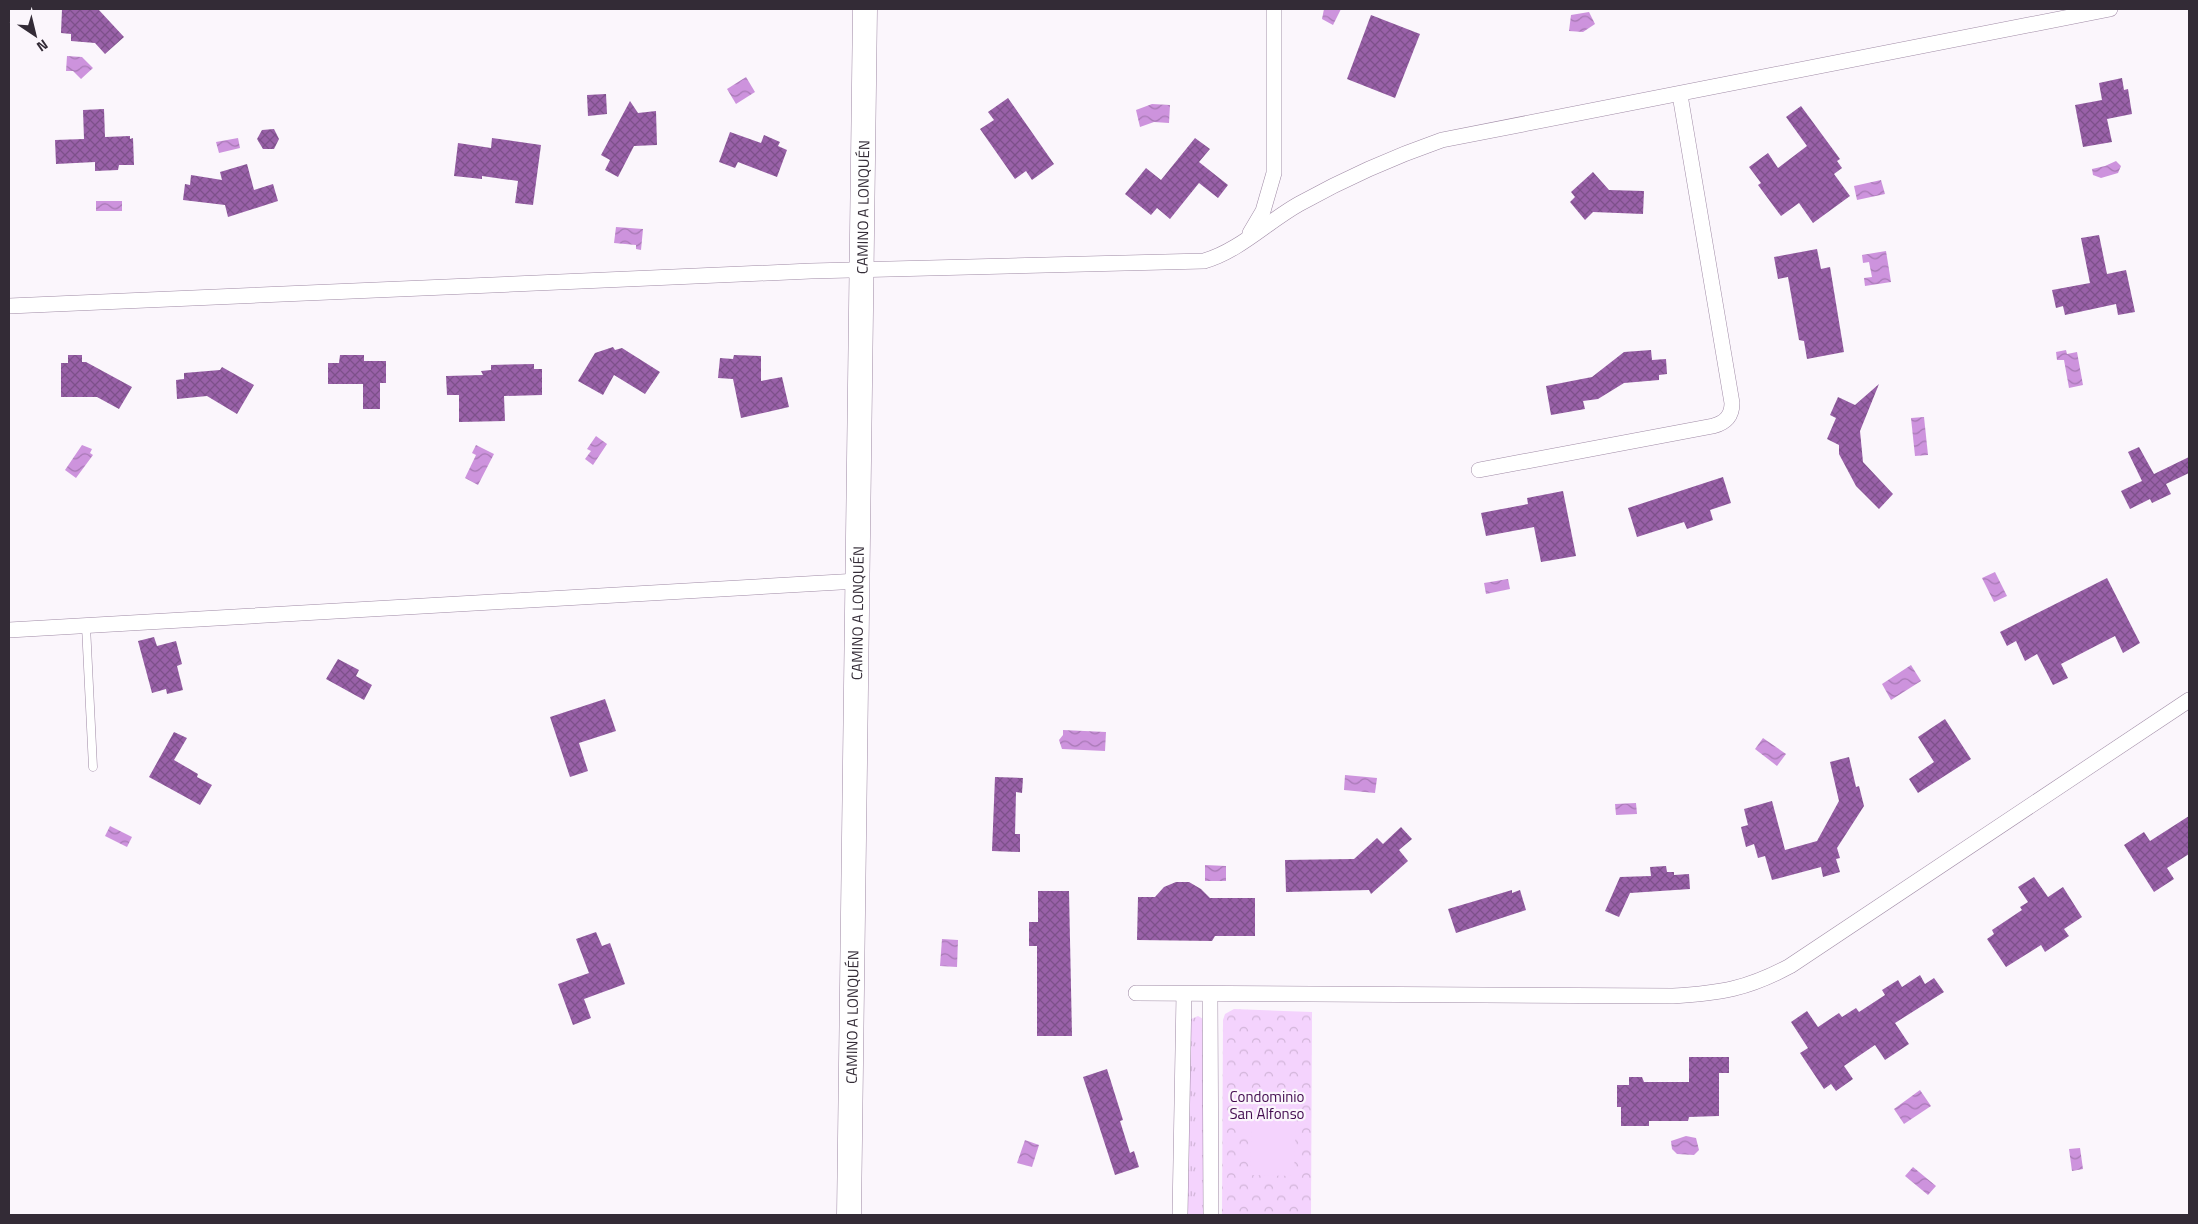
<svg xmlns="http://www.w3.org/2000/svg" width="2198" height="1224" font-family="'Titillium Web',sans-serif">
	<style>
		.grass { fill: url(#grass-tufts) }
		.forest { fill: url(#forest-crowns) }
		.garden { fill: #f4d3fd }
		.water { fill: url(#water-waves) }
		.building { fill: url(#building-cross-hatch) }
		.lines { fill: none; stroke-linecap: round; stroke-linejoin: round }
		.lane-casing { stroke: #9f8aa5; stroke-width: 9 }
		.street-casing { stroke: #9f8aa5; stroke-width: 16 }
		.primary-casing { stroke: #9f8aa5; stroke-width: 25 }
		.lane { stroke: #fff; stroke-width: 8 }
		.street { stroke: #fff; stroke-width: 15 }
		.primary { stroke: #fff; stroke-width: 24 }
		.labels { text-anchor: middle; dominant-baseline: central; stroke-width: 4.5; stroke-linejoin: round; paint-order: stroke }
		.street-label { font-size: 15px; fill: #332b36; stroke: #fbf6fc }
		.park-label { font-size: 15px; fill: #420b4f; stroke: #fbf6fc }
	</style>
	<defs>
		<pattern id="grass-tufts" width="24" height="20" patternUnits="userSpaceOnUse" patternTransform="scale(1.25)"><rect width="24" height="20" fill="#f4d3fd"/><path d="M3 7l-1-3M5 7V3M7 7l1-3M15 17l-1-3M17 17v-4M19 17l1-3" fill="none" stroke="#d2b5d9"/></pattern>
		<pattern id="forest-crowns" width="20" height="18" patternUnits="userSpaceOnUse" patternTransform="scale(1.25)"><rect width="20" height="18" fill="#f4d3fd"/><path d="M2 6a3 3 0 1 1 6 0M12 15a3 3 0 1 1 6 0" fill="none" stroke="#d2b5d9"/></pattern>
		<pattern id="water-waves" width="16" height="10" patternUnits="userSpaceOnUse" patternTransform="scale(1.25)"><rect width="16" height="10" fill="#cd93dd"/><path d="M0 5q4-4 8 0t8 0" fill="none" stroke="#a778b4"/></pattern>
		<pattern id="building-cross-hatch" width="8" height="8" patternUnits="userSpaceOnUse" patternTransform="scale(1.25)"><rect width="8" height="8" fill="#9961a8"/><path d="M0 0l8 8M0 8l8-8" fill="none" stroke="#7d508a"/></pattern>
	</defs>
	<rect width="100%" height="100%" fill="#fbf6fc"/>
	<polygon class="grass" points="1198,1016 1205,1020 1205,1215 1187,1215 1191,1019"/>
	<polygon class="forest" points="1234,1009 1312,1012 1311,1215 1222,1215 1223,1020 1225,1014"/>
	<polygon class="garden" points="1253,1087 1297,1088 1294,1176 1250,1175"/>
	<g class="water">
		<polygon points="1324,9 1341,9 1333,25 1322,19"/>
		<polygon points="1589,12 1595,24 1583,32 1569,31 1571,15"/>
		<polygon points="67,56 82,57 93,68 81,79 73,71 66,71"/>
		<polygon points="746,77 755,92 736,104 727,89"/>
		<polygon points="1152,104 1170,105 1169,123 1154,122 1140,127 1136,110"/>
		<polygon points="238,138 240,148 219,153 216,142"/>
		<polygon points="2116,161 2121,166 2118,173 2101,178 2093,175 2092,169 2105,166"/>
		<polygon points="1881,180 1885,194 1857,200 1854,186"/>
		<rect x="96" y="201" width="26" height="10"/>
		<polygon points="616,227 643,229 641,250 636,249 636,245 614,243"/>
		<polygon points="1886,251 1891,282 1865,286 1864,278 1872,277 1869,262 1863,263 1862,255"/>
		<polygon points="2066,350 2067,354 2077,352 2083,385 2069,388 2064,360 2057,360 2056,352"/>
		<polygon points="1924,417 1928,455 1915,456 1911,418"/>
		<polygon points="596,436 607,444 593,465 585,459 591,451 587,449"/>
		<polygon points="82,445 92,449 90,453 93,455 76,478 65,470"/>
		<polygon points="476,445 494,454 478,485 465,478 476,455 472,453"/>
		<polygon points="1995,572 2007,596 1994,602 1982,578"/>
		<polygon points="1508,579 1510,589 1486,594 1484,583"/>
		<polygon points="1911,665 1921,681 1891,700 1882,684"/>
		<polygon points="1063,730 1106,732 1105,751 1062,749 1059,740 1063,735"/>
		<polygon points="1763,738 1786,754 1777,766 1755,749"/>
		<polygon points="1345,775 1377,778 1375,793 1344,790"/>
		<polygon points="1636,803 1637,814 1616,815 1615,804"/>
		<polygon points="110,826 132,837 127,847 105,836"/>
		<polygon points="1205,865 1226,866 1226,881 1205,881"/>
		<polygon points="942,939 958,940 957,967 940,966"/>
		<polygon points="1920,1090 1931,1106 1904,1124 1894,1109"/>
		<polygon points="1686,1136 1696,1138 1699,1150 1694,1155 1677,1154 1672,1149 1671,1141"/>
		<polygon points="1025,1140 1039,1145 1032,1167 1017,1163"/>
		<polygon points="2080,1148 2083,1169 2072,1171 2069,1149"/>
		<polygon points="1913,1167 1936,1186 1928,1195 1905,1176"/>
	</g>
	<g class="building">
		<polygon points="62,9 98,9 124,37 105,54 95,43 71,41 71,34 61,33"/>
		<polygon points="1371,15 1420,34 1395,98 1347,79"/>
		<polygon points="2122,78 2124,90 2128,89 2132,114 2107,119 2112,142 2083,147 2075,105 2102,100 2099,83"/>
		<polygon points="606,94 607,114 588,116 587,95"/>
		<polygon points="1008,98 1054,164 1032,180 1026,171 1015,179 980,129 994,120 988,112"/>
		<polygon points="630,101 638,113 656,111 657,145 634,146 618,177 605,170 610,160 601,155"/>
		<polygon points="1801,106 1840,159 1837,161 1842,168 1834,174 1850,196 1813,223 1799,203 1781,216 1758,185 1761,183 1749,167 1768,153 1778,168 1807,146 1786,117"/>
		<polygon points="104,109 105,137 130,136 130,139 133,138 134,165 119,165 118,170 95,171 95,162 56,164 55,140 84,139 83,110"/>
		<polygon points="274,129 279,139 274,149 263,149 257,139 262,130"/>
		<polygon points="730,132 761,143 764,135 780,142 778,146 787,150 777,177 738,162 735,168 719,162"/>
		<polygon points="492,138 541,145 533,205 515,203 518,181 482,176 482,179 454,176 458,143 491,148"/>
		<polygon points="1195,138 1210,149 1199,162 1228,185 1218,198 1199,183 1170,219 1157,208 1151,215 1125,194 1146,168 1161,180"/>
		<polygon points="247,164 254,190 273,184 278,201 228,217 225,205 183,200 185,184 190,185 191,175 222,180 220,172"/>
		<polygon points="1593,172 1609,190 1644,191 1643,214 1593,212 1585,220 1570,202 1575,197 1571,192"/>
		<polygon points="2099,235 2107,274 2126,270 2135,312 2118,315 2116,304 2065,315 2063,306 2056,308 2052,290 2090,283 2081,238"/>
		<polygon points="1817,249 1821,269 1830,267 1844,352 1807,359 1804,341 1799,340 1788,277 1778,279 1774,257"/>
		<polygon points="613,347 615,350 622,348 660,372 645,394 614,375 603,395 578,381 595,353"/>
		<polygon points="1651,350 1652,360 1666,359 1667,374 1659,375 1659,380 1624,383 1598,399 1583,401 1585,409 1551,415 1546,386 1592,377 1624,352"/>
		<polygon points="68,355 82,355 82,362 86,362 132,387 119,409 97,397 61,397 61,363 68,363"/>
		<polygon points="340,355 364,355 364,361 386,361 386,383 380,383 380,409 363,409 363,384 328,384 328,363 339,363"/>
		<polygon points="734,355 761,356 761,381 782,377 789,407 741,418 733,379 718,378 720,358 733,359"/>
		<polygon points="534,364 534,369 542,369 542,395 504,396 505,421 459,422 459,395 447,395 446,376 483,375 481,371 491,370 491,365"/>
		<polygon points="222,367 254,385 237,414 207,396 177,399 176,380 184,379 184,373 220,370"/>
		<polygon points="1879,384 1860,431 1863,462 1893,494 1879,509 1856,486 1839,454 1839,445 1827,439 1836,418 1830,415 1838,397 1855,405"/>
		<polygon points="2139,447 2154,474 2189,457 2189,473 2166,484 2171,494 2152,503 2150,499 2130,509 2121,491 2142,481 2128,452"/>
		<polygon points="1723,477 1731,503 1710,510 1713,520 1687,529 1684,522 1637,537 1628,508"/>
		<polygon points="1563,491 1576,556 1541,562 1534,527 1486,536 1481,513 1528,504 1527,498"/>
		<polygon points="2107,578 2140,643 2123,653 2115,636 2061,664 2068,678 2053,685 2037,654 2025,661 2016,641 2007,646 2000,632"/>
		<polygon points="154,637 157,646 176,641 182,664 177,666 183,690 167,694 166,689 152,693 138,641"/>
		<polygon points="338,659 359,670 356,676 372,685 364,700 326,679"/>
		<polygon points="605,699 616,731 579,743 588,771 570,777 550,717"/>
		<polygon points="1945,719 1971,759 1918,793 1909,779 1934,762 1918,737"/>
		<polygon points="174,732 187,738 174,760 198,774 197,777 212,785 200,805 149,777"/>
		<polygon points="1849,757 1856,787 1859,786 1864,806 1837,848 1840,858 1836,859 1840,872 1823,877 1821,867 1772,880 1765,856 1758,858 1754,844 1746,847 1741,827 1748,825 1744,809 1772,801 1785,850 1817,841 1839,801 1830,762"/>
		<polygon points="995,777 1023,778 1022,793 1016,792 1015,834 1020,834 1020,852 992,851"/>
		<polygon points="2189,816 2189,854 2167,868 2174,879 2154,892 2124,845 2144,832 2150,841"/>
		<polygon points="1401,827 1412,839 1399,850 1408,861 1371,894 1369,890 1286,892 1285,860 1354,859 1377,838 1383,844"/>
		<polygon points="1666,866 1667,872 1674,872 1674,875 1689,874 1690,889 1630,893 1619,917 1605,911 1620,877 1651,876 1650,867"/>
		<polygon points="2034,877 2048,897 2063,887 2082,917 2064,929 2069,936 2045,952 2041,945 2006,967 1987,939 1994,934 1992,930 2022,910 2020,907 2028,902 2018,887"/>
		<polygon points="1176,882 1189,882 1201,889 1210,898 1255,898 1255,936 1215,936 1212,941 1137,940 1138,897 1155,897 1164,887"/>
		<polygon points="1512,890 1512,893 1520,890 1526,910 1456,933 1448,909"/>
		<polygon points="1038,891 1069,891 1072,1036 1037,1036 1037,946 1029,946 1029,922 1038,922"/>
		<polygon points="596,932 602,946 610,943 625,984 584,999 591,1018 573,1025 558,984 589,973 576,939"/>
		<polygon points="1920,975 1925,984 1934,978 1944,992 1895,1023 1909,1044 1885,1060 1875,1045 1844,1066 1853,1079 1836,1091 1831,1084 1824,1089 1800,1053 1808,1048 1791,1022 1807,1011 1818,1027 1839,1013 1842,1017 1856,1008 1859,1012 1885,995 1882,990 1898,980 1902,987"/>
		<polygon points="1689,1057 1729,1057 1729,1073 1719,1073 1719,1116 1689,1117 1688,1121 1649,1121 1649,1126 1621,1126 1621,1107 1617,1107 1617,1085 1629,1085 1629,1077 1642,1077 1644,1082 1689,1082"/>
		<polygon points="1107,1069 1123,1120 1120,1121 1130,1153 1134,1151 1139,1167 1115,1175 1083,1077"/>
	</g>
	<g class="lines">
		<g class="lane-casing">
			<polyline id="lane" points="86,626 93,767"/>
		</g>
		<g class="street-casing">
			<g id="street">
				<polyline points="1250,233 1263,211 1274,173 1274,9"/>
				<path d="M9,306L811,271L1204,261C1239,251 1267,222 1299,204C1344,179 1393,157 1442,140L2110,9"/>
				<path d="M1479,470L1713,426C1725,423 1732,416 1732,403L1680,95"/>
				<polyline points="9,630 858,581"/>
				<path d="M1136,993L1673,996C1721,993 1747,989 1790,966L2189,700"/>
				<polyline points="1210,994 1211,1215"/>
				<polyline points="1180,1215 1184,994"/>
			</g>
		</g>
		<g class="primary-casing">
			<g id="primary">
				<path id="s1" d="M849,1215L865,9"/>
			</g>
		</g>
		<use href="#lane" class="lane"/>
		<use href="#street" class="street"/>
		<use href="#primary" class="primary"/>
	</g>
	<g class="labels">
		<g class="street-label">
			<text stroke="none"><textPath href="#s1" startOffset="1008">CAMINO A LONQUÉN</textPath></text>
			<text stroke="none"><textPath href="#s1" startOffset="602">CAMINO A LONQUÉN</textPath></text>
			<text stroke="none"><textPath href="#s1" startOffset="198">CAMINO A LONQUÉN</textPath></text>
		</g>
		<g class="park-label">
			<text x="1267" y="1096">Condominio<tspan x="1267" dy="17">San Alfonso</tspan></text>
		</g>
	</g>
	<rect width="2198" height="1224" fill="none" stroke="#332b36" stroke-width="20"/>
	<g transform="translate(35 35) rotate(145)" stroke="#fbf6fc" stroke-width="4" paint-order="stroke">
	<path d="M0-4L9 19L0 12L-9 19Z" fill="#332b36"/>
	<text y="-8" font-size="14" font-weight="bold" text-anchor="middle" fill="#332b36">N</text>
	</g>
</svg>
